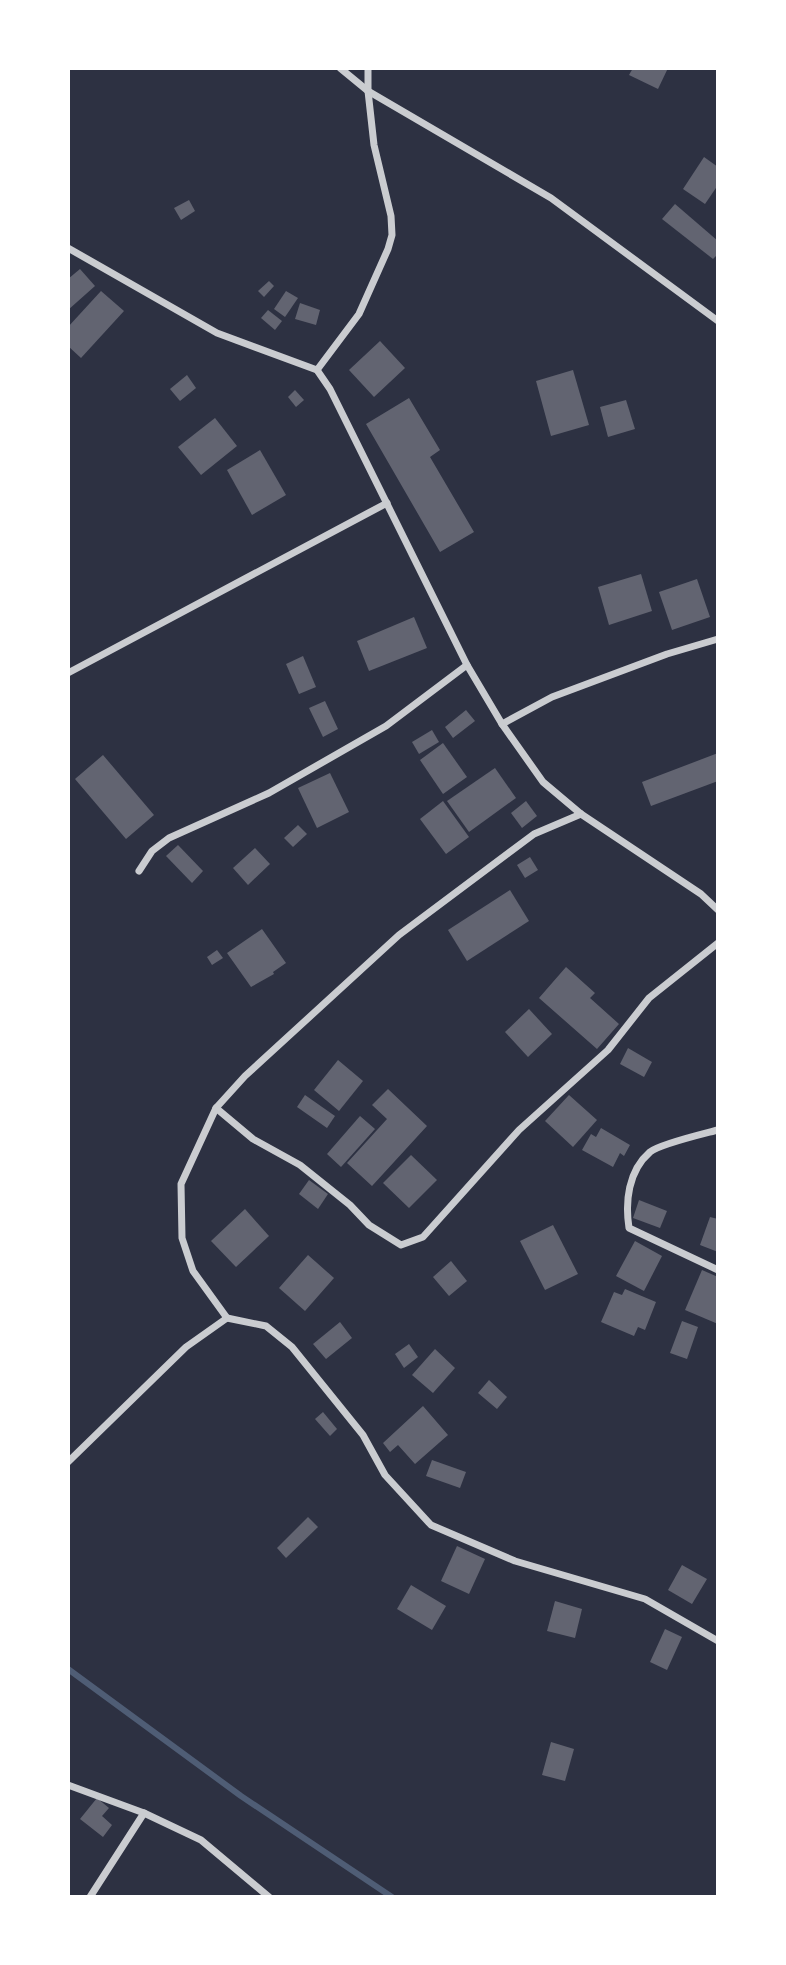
<svg xmlns="http://www.w3.org/2000/svg" width="786" height="1965" font-family="'Public Sans',sans-serif">
	<style>
		.lines { fill: none; stroke-linecap: round; stroke-linejoin: round }
		.stream { stroke: #4f5d75; stroke-width: 6 }
		.building { fill: #626471 }
		.minor { stroke: #caccd0; stroke-width: 7 }
	</style>
	<rect width="100%" height="100%" fill="#2d3142"/>
	<g class="lines">
		<polyline class="stream" points="68,1669 241,1796 392,1897"/>
	</g>
	<g class="building">
		<polygon points="633,68 668,68 658,89 629,75"/>
		<polygon points="704,157 718,167 718,185 705,204 683,189"/>
		<polygon points="189,200 195,211 181,220 174,208"/>
		<polygon points="675,204 718,241 718,254 713,259 662,219"/>
		<polygon points="80,269 95,286 68,310 68,279"/>
		<polygon points="269,281 274,286 264,297 258,291"/>
		<polygon points="101,291 124,311 81,358 68,346 68,327"/>
		<polygon points="286,291 298,298 285,317 274,309"/>
		<polygon points="300,303 320,310 316,325 295,319"/>
		<polygon points="268,310 282,321 275,330 261,318"/>
		<polygon points="380,341 405,368 374,397 349,370"/>
		<polygon points="573,370 589,425 551,436 536,381"/>
		<polygon points="187,375 196,388 180,401 170,389"/>
		<polygon points="295,390 304,400 296,407 288,397"/>
		<polygon points="409,398 440,450 430,457 474,532 440,552 366,424"/>
		<polygon points="626,400 635,429 608,437 600,407"/>
		<polygon points="215,418 237,446 201,475 178,447"/>
		<polygon points="260,450 286,495 252,515 227,470"/>
		<polygon points="641,574 652,611 609,625 598,587"/>
		<polygon points="697,579 710,617 672,630 659,592"/>
		<polygon points="414,617 427,648 369,671 357,641"/>
		<polygon points="303,656 316,687 299,694 286,664"/>
		<polygon points="325,701 338,729 323,737 309,708"/>
		<polygon points="466,710 475,721 453,738 445,727"/>
		<polygon points="432,730 439,742 419,754 412,742"/>
		<polygon points="443,743 467,777 443,794 420,760"/>
		<polygon points="718,753 718,781 651,806 642,782"/>
		<polygon points="103,755 154,815 126,839 75,779"/>
		<polygon points="495,768 516,798 469,832 447,801"/>
		<polygon points="330,773 349,812 317,828 298,788"/>
		<polygon points="443,801 469,837 446,854 420,819"/>
		<polygon points="526,801 537,816 522,828 511,813"/>
		<polygon points="298,825 307,834 293,847 284,838"/>
		<polygon points="178,845 203,871 192,883 166,856"/>
		<polygon points="255,848 270,864 248,885 233,868"/>
		<polygon points="530,857 538,870 525,878 517,865"/>
		<polygon points="510,890 529,921 467,961 448,930"/>
		<polygon points="262,929 286,963 273,972 274,974 251,987 227,953"/>
		<polygon points="217,950 223,958 212,965 207,957"/>
		<polygon points="566,967 595,993 590,998 619,1024 597,1049 539,998"/>
		<polygon points="529,1009 552,1034 528,1057 505,1032"/>
		<polygon points="628,1048 652,1062 644,1077 620,1064"/>
		<polygon points="338,1060 363,1081 339,1111 314,1090"/>
		<polygon points="388,1089 427,1126 372,1186 347,1163 387,1119 372,1105"/>
		<polygon points="305,1095 335,1116 327,1128 297,1107"/>
		<polygon points="569,1095 597,1120 573,1147 545,1121"/>
		<polygon points="360,1116 375,1129 341,1167 327,1154"/>
		<polygon points="601,1128 630,1145 624,1156 620,1153 613,1167 582,1150 591,1134 596,1137"/>
		<polygon points="411,1155 437,1180 409,1208 383,1183"/>
		<polygon points="309,1180 328,1194 318,1209 299,1194"/>
		<polygon points="639,1200 667,1211 660,1228 633,1218"/>
		<polygon points="245,1209 269,1236 236,1267 211,1241"/>
		<polygon points="710,1217 718,1219 718,1252 700,1245"/>
		<polygon points="553,1225 578,1274 545,1290 520,1241"/>
		<polygon points="635,1241 662,1256 644,1291 616,1276"/>
		<polygon points="308,1255 334,1278 305,1311 279,1288"/>
		<polygon points="451,1261 467,1281 449,1296 433,1277"/>
		<polygon points="702,1270 718,1277 718,1324 685,1310"/>
		<polygon points="625,1289 656,1302 645,1330 638,1327 634,1336 601,1322 614,1292 622,1295"/>
		<polygon points="682,1321 698,1327 687,1359 670,1353"/>
		<polygon points="340,1322 352,1338 326,1359 313,1344"/>
		<polygon points="409,1344 418,1357 404,1368 395,1354"/>
		<polygon points="435,1349 455,1368 433,1393 412,1375"/>
		<polygon points="489,1380 507,1397 497,1409 478,1393"/>
		<polygon points="423,1406 448,1435 415,1464 398,1445 390,1452 383,1443"/>
		<polygon points="323,1412 337,1429 330,1436 315,1419"/>
		<polygon points="432,1460 466,1472 460,1488 426,1476"/>
		<polygon points="308,1517 318,1527 286,1558 277,1548"/>
		<polygon points="457,1546 485,1559 469,1594 441,1581"/>
		<polygon points="682,1565 707,1579 692,1604 668,1590"/>
		<polygon points="411,1585 446,1606 432,1630 397,1609"/>
		<polygon points="555,1601 582,1609 575,1638 547,1631"/>
		<polygon points="665,1629 682,1637 667,1670 650,1662"/>
		<polygon points="551,1742 574,1749 565,1781 542,1775"/>
		<polygon points="97,1798 109,1808 102,1816 112,1825 103,1837 80,1819"/>
	</g>
	<g class="lines">
		<g class="minor">
			<polyline points="340,68 368,91 551,198 718,321"/>
			<polyline points="68,248 217,333 317,370 330,389 467,665 502,724 543,782 581,814 701,894 718,910"/>
			<polyline points="317,370 359,314 388,249 392,235 391,216 374,145 368,91 368,68"/>
			<polyline points="68,673 387,503"/>
			<polyline points="502,724 552,697 667,654 718,639"/>
			<polyline points="139,871 152,851 169,838 269,793 386,726 467,665"/>
			<polyline points="216,1108 253,1139 300,1165 350,1205 369,1225 401,1245 423,1237 519,1130 608,1050 649,998 718,943"/>
			<path d="M718,1130C703,1134 660,1144 650,1152C628,1171 625,1202 629,1228L718,1270"/>
			<polyline points="227,1318 266,1326 292,1347 363,1435 385,1475 431,1525 515,1561 645,1599 718,1641"/>
			<polyline points="68,1462 186,1347 227,1318 193,1271 182,1238 181,1184 216,1108 245,1076 399,935 534,834 581,814"/>
			<polyline points="68,1785 144,1813 201,1840 269,1897"/>
			<polyline points="90,1897 144,1813"/>
		</g>
	</g>
	<rect width="786" height="1965" fill="none" stroke="#ffffff" stroke-width="140"/>
</svg>
